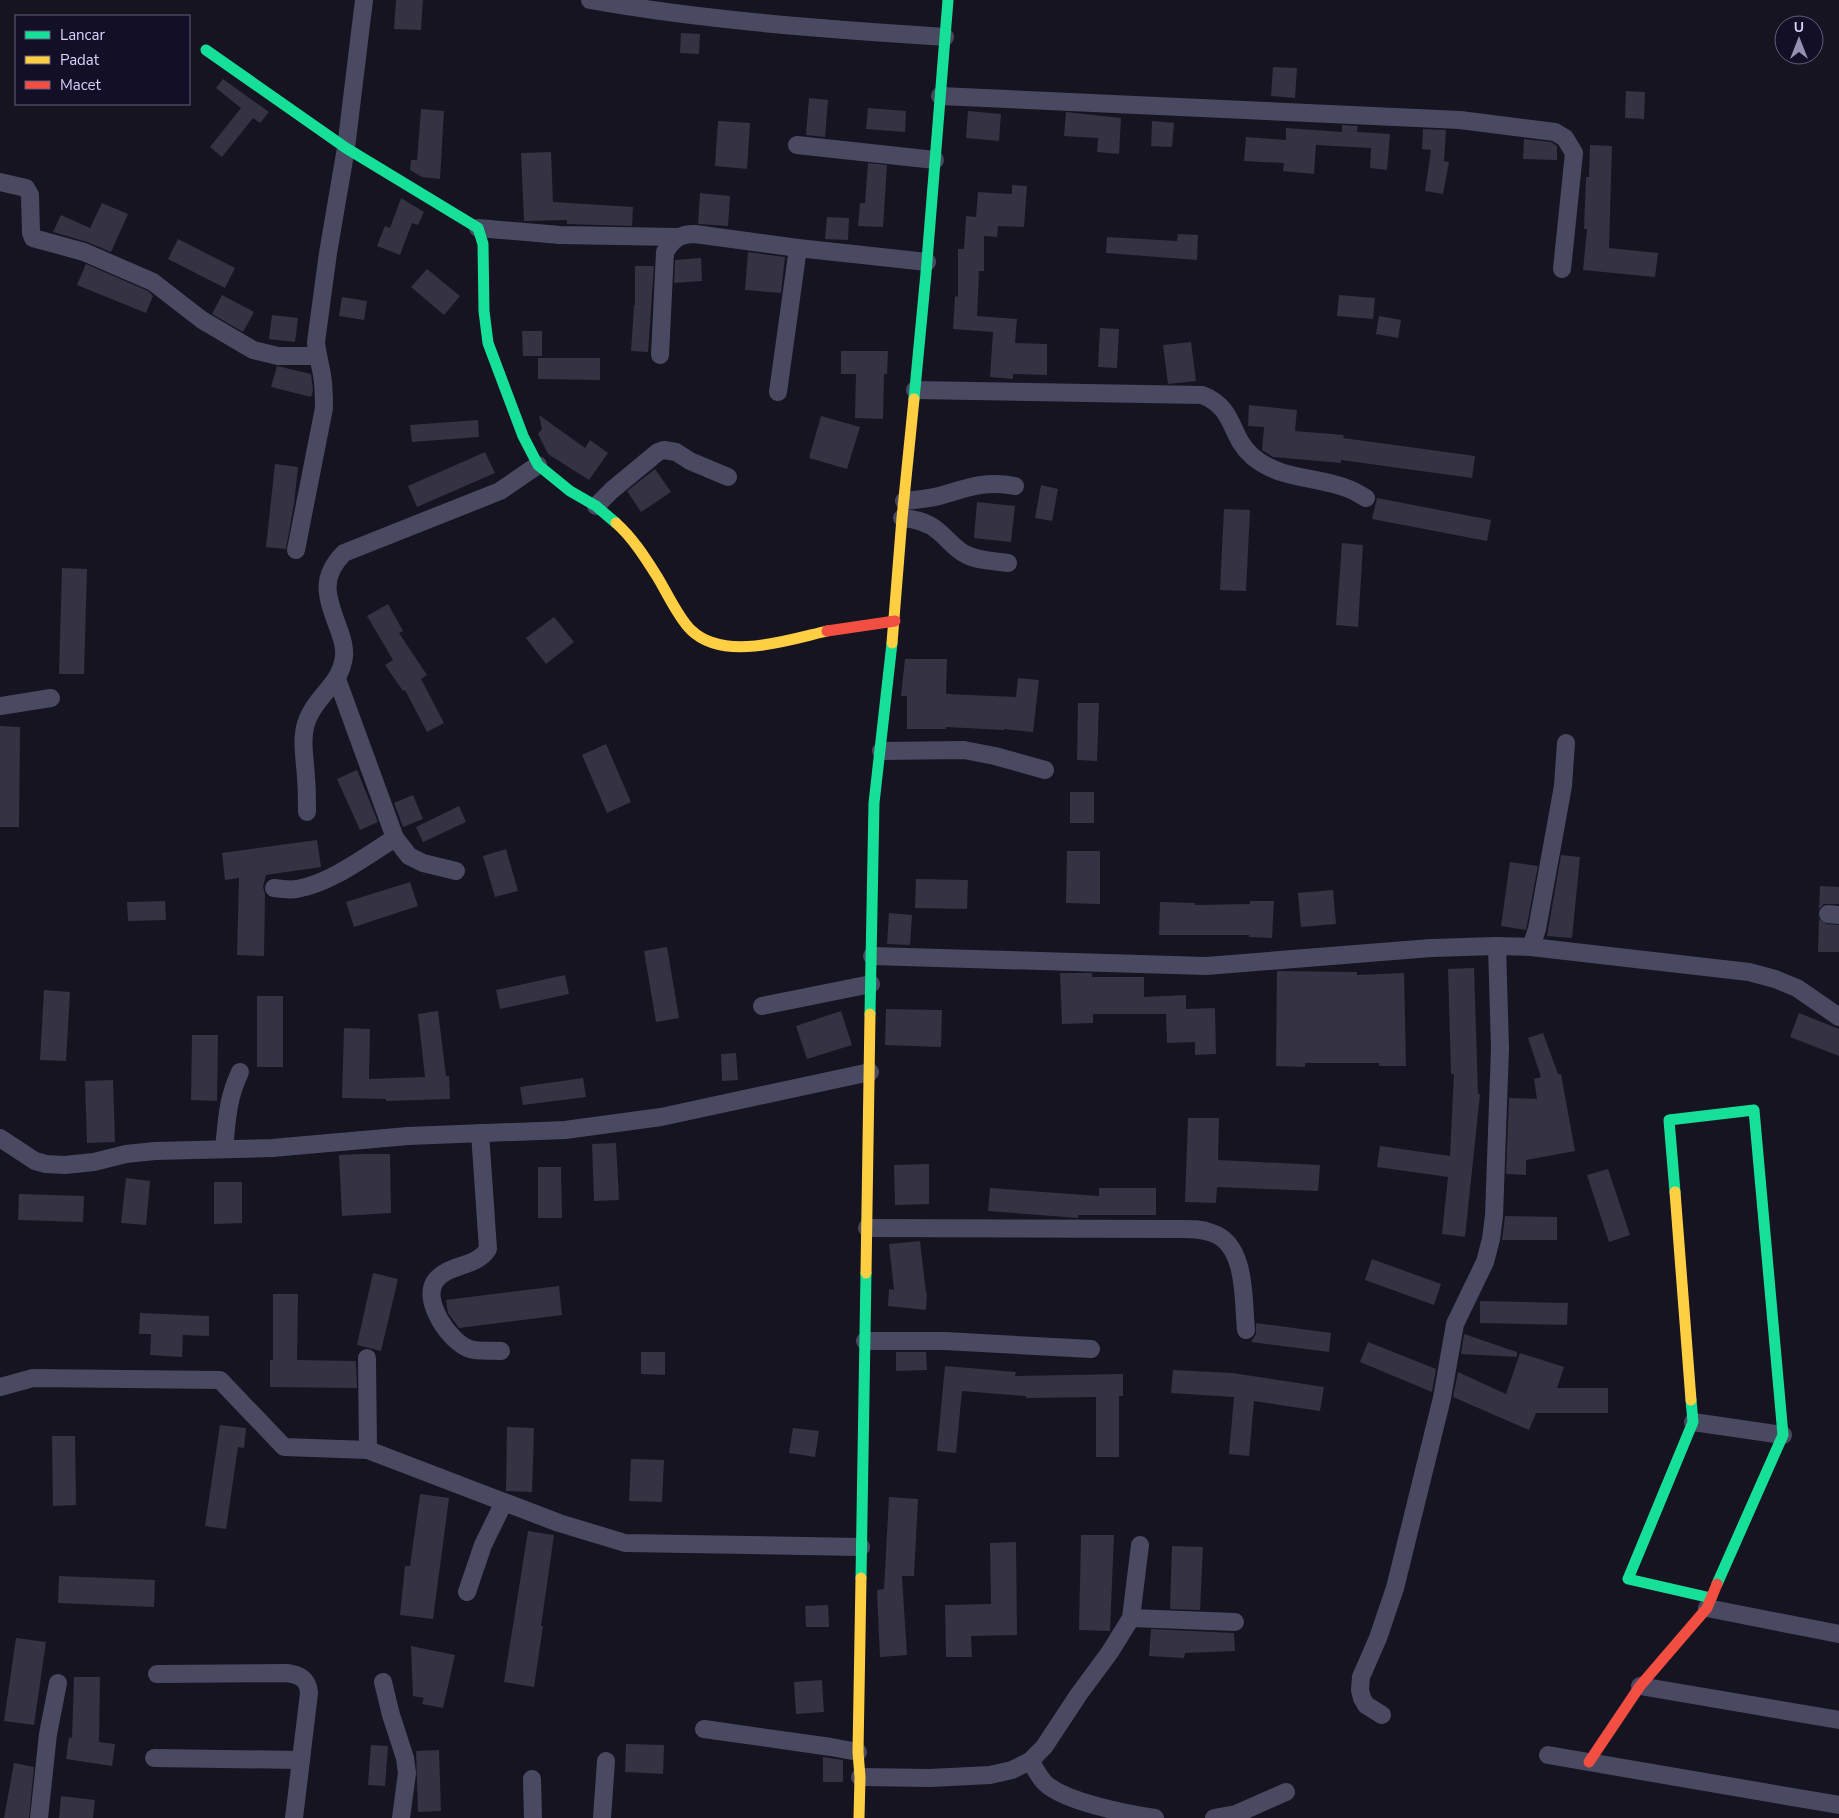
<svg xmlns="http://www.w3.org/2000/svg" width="1839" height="1818" font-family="'Nunito Sans',sans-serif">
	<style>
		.building { fill: #343243 }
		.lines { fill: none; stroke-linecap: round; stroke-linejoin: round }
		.street { stroke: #4a4962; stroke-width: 18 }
		.fast { stroke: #16e098; stroke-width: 11 }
		.slow { stroke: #ffcf43; stroke-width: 11 }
		.jam { stroke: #f24e42; stroke-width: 11 }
	</style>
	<rect width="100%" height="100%" fill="#161421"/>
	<g class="building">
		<polygon points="396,0 423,0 421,30 394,29"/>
		<polygon points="681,33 700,34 699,54 680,53"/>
		<polygon points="1273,67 1297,68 1295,98 1271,96"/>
		<polygon points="223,79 269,112 260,123 253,118 222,157 210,147 241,108 216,88"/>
		<polygon points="1626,91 1645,92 1644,119 1625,118"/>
		<polygon points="809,98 828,100 825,137 806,135"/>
		<polygon points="868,108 906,111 905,132 866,129"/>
		<polygon points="421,109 444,111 440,179 422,177 410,170 411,160 417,160"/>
		<polygon points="968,111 1001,114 999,141 966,138"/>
		<polygon points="1066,112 1121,118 1119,154 1097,152 1098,138 1064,136"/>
		<polygon points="718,121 750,123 747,169 715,166"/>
		<polygon points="1152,121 1174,123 1172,147 1151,146"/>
		<polygon points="1342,125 1358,126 1357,132 1390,134 1387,170 1370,168 1371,148 1316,145 1314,174 1283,171 1284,163 1244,161 1246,137 1286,140 1286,128 1342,132"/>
		<polygon points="1423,129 1446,130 1444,161 1449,162 1443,194 1425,191 1431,150 1422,149"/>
		<polygon points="1524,139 1551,142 1557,146 1557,160 1523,159"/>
		<polygon points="1590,145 1612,146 1609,248 1658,253 1655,277 1583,270 1587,229 1584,229 1586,177 1589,177"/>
		<polygon points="551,152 553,202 633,207 632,226 567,224 567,220 524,221 521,153"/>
		<polygon points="868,163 887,165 883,227 858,226 860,203 865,203"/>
		<polygon points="1012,185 1027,186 1024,227 998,226 997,237 984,236 984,271 979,271 977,316 1017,319 1015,343 1047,344 1047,375 1013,374 1013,379 990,377 993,332 953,329 955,296 958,297 958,249 964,249 966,216 976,217 978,192 1012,194"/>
		<polygon points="700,193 730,196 728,226 698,224"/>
		<polygon points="401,198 424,212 418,225 412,223 400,255 377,246 385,226 390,228"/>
		<polygon points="102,203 128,214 111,252 87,242 53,232 61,215 90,228"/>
		<polygon points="827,217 849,218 848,240 825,239"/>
		<polygon points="1178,234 1198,235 1197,260 1106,253 1107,237 1177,241"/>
		<polygon points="178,239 235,268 225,288 168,259"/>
		<polygon points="748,252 785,257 781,293 745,290"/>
		<polygon points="701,258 702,281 674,283 675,260"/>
		<polygon points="86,264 148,291 153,296 146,313 77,285"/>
		<polygon points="635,266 654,266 648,352 631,351 634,305 635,305"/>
		<polygon points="427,269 460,296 444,315 411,287"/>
		<polygon points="222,295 254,312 243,332 212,314"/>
		<polygon points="1339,295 1375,298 1373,319 1337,316"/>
		<polygon points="342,297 367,301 364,320 339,316"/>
		<polygon points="272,315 298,318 295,342 269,339"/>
		<polygon points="1379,316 1401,320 1398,338 1376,334"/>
		<polygon points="1100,328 1119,329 1117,368 1098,367"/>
		<polygon points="522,331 542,331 542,356 523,356"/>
		<polygon points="1191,342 1196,381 1168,384 1163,345"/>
		<polygon points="841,351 888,351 887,374 884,374 883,419 855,418 856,374 841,374"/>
		<polygon points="538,358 600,358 600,380 538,379"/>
		<polygon points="277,366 311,374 313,390 311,397 271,387"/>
		<polygon points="1249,405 1297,410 1295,431 1344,435 1343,438 1475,456 1472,478 1341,460 1341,463 1273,457 1262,450 1264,427 1248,426"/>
		<polygon points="539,415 585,448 590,440 608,453 589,480 548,454 538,434 542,429"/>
		<polygon points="821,416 860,427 847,469 809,458"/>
		<polygon points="478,420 479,437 412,442 410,425"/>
		<polygon points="485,452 495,473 417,507 408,486"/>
		<polygon points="275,464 298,467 294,504 286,549 266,547"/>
		<polygon points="655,469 671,492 641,512 627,491"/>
		<polygon points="1041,485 1058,489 1052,521 1035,518"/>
		<polygon points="1377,498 1491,520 1487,541 1372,519"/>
		<polygon points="977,502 1015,506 1011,542 974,538"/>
		<polygon points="1224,509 1250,510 1246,591 1220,590"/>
		<polygon points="1342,543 1363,545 1358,627 1336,625"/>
		<polygon points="62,568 87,569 84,674 59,674"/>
		<polygon points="388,604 403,631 399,633 427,675 421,679 444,723 427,732 405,690 403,691 385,665 393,660 367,616"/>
		<polygon points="554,617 574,642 546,664 526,638"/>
		<polygon points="905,659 947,659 946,694 1016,697 1018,678 1039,680 1033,732 1004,729 1004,730 946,727 946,729 907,729 907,696 901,696"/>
		<polygon points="1078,703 1099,703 1097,761 1077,760"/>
		<polygon points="0,726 20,727 19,827 0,827"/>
		<polygon points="606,744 631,802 607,813 582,755"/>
		<polygon points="357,770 378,822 360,830 337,779"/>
		<rect x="1070" y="792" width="24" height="31"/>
		<polygon points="413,795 423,819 403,827 394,803"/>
		<polygon points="459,806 466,822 423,842 416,827"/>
		<polygon points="317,840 321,867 266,875 263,887 265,894 264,956 237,955 239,878 225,880 222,853"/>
		<polygon points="506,849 518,891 495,897 483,856"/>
		<polygon points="1067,851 1100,851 1100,904 1066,903"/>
		<polygon points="1561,855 1580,857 1572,938 1547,936"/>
		<polygon points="1510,862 1538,866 1526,930 1501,926"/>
		<polygon points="916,879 968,880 967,909 915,908"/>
		<polygon points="410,882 418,906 354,927 346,902"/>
		<polygon points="1820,886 1839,887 1839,904 1824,904 1819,909"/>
		<polygon points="1333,890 1336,924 1301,927 1298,893"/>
		<polygon points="165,901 166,920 128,921 127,902"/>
		<polygon points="1250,901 1274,901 1272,938 1249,937 1249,935 1159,935 1160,902 1195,903 1195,905 1250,904"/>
		<polygon points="889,913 912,915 910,945 887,944"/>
		<polygon points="1819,919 1827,924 1839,925 1839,952 1818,952"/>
		<polygon points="667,947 679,1018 656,1022 644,951"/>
		<polygon points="1474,968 1478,1094 1480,1094 1465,1237 1442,1234 1448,1177 1377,1167 1380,1146 1450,1156 1454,1074 1451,1074 1448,969"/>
		<polygon points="1277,971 1357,972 1357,975 1404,973 1406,1066 1379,1066 1379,1063 1305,1063 1305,1067 1276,1066"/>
		<polygon points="1060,973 1092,973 1092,977 1144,977 1144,997 1186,995 1186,1009 1215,1008 1216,1054 1195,1055 1195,1042 1167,1043 1166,1014 1093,1014 1093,1023 1062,1024"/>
		<polygon points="565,975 569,994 500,1009 496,990"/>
		<polygon points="44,990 70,992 66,1061 40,1060"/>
		<rect x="257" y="996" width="26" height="71"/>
		<polygon points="886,1009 942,1010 941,1047 885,1045"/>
		<polygon points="438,1011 446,1076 449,1076 450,1099 386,1101 386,1099 342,1098 344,1028 370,1029 369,1079 425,1077 418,1014"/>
		<polygon points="841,1011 852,1045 807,1059 796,1026"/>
		<polygon points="1799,1013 1839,1029 1839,1056 1790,1037"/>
		<polygon points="1543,1033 1558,1074 1561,1074 1575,1151 1526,1160 1526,1175 1506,1174 1509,1098 1537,1099 1534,1079 1541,1077 1528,1038"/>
		<polygon points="192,1035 218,1035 217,1101 191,1100"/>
		<polygon points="736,1053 738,1080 722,1081 721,1054"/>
		<polygon points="583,1078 586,1097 523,1105 520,1087"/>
		<polygon points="113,1080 115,1142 87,1143 85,1081"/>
		<polygon points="1188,1118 1219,1118 1218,1160 1320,1165 1318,1191 1217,1187 1216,1203 1185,1202"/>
		<polygon points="616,1143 619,1200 594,1201 592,1144"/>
		<polygon points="361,1154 390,1154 391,1213 342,1216 339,1155"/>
		<polygon points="929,1164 929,1204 895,1205 894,1165"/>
		<polygon points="538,1167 561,1167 562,1218 538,1218"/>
		<polygon points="1608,1169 1630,1235 1609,1242 1587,1175"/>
		<polygon points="126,1178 150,1181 146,1225 121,1223"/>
		<polygon points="214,1182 242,1182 242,1223 214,1224"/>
		<polygon points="990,1188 1099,1196 1099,1188 1156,1188 1156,1215 1078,1215 1078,1218 988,1211"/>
		<polygon points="19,1194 84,1196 83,1222 18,1220"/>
		<polygon points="1505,1216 1557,1217 1557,1240 1502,1240"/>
		<polygon points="920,1241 926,1293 927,1293 926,1310 888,1306 889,1289 894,1290 889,1244"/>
		<polygon points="1372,1259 1441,1284 1434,1305 1365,1280"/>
		<polygon points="373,1273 398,1279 381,1351 357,1345"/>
		<polygon points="559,1286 562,1315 459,1328 448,1313 446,1300"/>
		<polygon points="273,1294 298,1294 297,1360 356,1361 357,1388 270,1387 270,1360 273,1360"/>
		<polygon points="1480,1301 1568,1303 1567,1325 1480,1323"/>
		<polygon points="140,1313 209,1316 209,1336 183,1335 182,1357 150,1355 151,1334 139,1334"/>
		<polygon points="1256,1323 1331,1333 1329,1352 1251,1342 1256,1334"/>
		<polygon points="1464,1334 1517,1352 1517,1357 1461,1354"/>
		<polygon points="1368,1342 1436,1369 1432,1392 1360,1362"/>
		<polygon points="641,1352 665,1352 665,1375 641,1374"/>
		<polygon points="896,1352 926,1352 927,1370 896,1371"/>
		<polygon points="1520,1353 1564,1367 1557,1388 1608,1388 1608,1413 1536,1413 1529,1430 1453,1397 1458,1372 1506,1394"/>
		<polygon points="945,1366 1016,1372 1015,1376 1123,1374 1123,1396 1119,1396 1119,1457 1096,1457 1096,1397 1026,1398 1026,1396 962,1391 956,1453 937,1451"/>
		<polygon points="1173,1370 1232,1373 1324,1387 1320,1411 1254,1401 1249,1456 1229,1454 1234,1397 1171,1393"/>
		<polygon points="220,1425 246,1428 244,1448 238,1447 226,1529 205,1526"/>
		<polygon points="507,1427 534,1428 532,1492 506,1491"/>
		<polygon points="793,1428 819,1431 815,1457 789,1453"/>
		<polygon points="52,1436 75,1436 76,1505 53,1506"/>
		<polygon points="631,1459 664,1460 662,1502 629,1501"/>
		<polygon points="420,1494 449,1498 433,1619 400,1615 405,1566 410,1566"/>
		<polygon points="889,1497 918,1499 914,1576 902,1576 907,1655 880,1657 877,1590 884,1589"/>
		<polygon points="528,1531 554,1535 541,1626 543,1626 534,1687 504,1682"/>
		<polygon points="1081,1535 1114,1535 1110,1631 1079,1630"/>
		<polygon points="1016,1542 1017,1635 971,1636 972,1657 946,1657 945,1605 991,1604 990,1543"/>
		<polygon points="1172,1546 1203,1547 1200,1610 1170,1609"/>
		<polygon points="59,1576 155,1580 154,1607 58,1603"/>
		<polygon points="828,1605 829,1627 806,1627 805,1606"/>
		<polygon points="1151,1629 1234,1633 1235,1651 1185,1653 1184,1658 1149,1656"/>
		<polygon points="16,1638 46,1642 34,1725 4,1721"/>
		<polygon points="411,1646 455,1655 443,1708 422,1704 424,1698 413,1696"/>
		<polygon points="74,1677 100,1677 99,1742 115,1744 112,1766 66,1759 69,1737 72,1738"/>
		<polygon points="822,1680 824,1712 796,1714 794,1682"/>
		<polygon points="626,1744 664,1745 663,1774 625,1772"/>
		<polygon points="371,1745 388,1746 385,1786 368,1785"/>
		<polygon points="439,1750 441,1811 418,1812 416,1751"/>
		<polygon points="823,1757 843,1760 843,1782 823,1782"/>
		<polygon points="14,1763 34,1767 29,1818 4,1818"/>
		<polygon points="61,1796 95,1800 93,1818 59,1818"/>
	</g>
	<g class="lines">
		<g class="street">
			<path d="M590,0C707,21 827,29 945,37"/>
			<polyline points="940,96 1460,120 1555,132 1565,138 1574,153 1562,269"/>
			<polyline points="797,145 935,160"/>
			<polyline points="0,182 26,188 30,195 31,233 33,238 84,252 153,282 202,320 253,350 278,356 317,356"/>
			<polyline points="478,228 560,235 677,237"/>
			<path d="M660,355L665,252C673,239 680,234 695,234L798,248L927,262"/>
			<path d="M915,390L1202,395C1236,408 1229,436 1252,456C1279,480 1317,476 1349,489C1355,491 1360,495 1366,498"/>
			<polyline points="778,392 798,248"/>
			<path d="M904,501C915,500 927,499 939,496C967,488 985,480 1015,486"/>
			<polyline points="596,506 612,490 658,452 664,450 676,452 690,461 728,477"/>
			<path d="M902,518C915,519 928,522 938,531C947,538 955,549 965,554C978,561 994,561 1008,563"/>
			<path d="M296,550L324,408C324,397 324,386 322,375C320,363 317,354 316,342L328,253L346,148L364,0"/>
			<polyline points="0,706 51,698"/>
			<polyline points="881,751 964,750 995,756 1045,770"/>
			<path d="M307,812C307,801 307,789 306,778C305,756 299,734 310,714C321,692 341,683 344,656C345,647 342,638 339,630C328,599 318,579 344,553L500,491L538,465"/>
			<polyline points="395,838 409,856 423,863 456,871"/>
			<path d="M274,888C281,889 290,890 297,889C331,883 366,856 395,838L337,679"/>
			<polyline points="1828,914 1839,915"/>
			<polyline points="1531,947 1537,929 1563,786 1566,743"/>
			<polyline points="872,956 1206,966 1431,948 1497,946 1531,947 1749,972 1775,979 1797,988 1839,1017"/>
			<polyline points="762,1006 871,984"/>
			<path d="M480,1133L488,1249C476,1268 450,1263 436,1280C420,1299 450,1343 470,1349C479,1352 492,1350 501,1351"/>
			<polyline points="0,1138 35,1161 46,1164 65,1165 94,1162 126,1154 155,1151 272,1148 408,1136 565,1130 661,1117 870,1072"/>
			<path d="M224,1149C227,1120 227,1100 240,1072"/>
			<path d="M867,1228L1174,1229C1187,1229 1200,1228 1212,1233C1247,1244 1243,1301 1246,1330"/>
			<polyline points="865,1341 945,1341 1091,1349"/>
			<polyline points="367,1358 368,1450"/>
			<polyline points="0,1387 33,1378 220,1380 284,1447 368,1450 559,1523 625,1543 861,1547"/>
			<polyline points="1693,1422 1783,1435"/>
			<polyline points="467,1592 483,1545 504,1502"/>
			<polyline points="1707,1608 1839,1634"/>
			<polyline points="1131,1618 1235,1622"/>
			<path d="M157,1674L287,1673C300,1675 308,1679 309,1693L294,1818"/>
			<polyline points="383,1682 391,1715 405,1758 407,1773 401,1818"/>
			<polyline points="1640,1686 1839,1720"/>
			<polyline points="1382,1715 1366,1705 1362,1698 1360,1690 1361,1677 1378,1638 1395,1588 1442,1398 1455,1324 1485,1262 1491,1239 1494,1216 1500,1048 1497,946"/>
			<polyline points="704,1729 831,1747 858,1752"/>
			<polyline points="1548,1755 1839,1805"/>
			<polyline points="154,1758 301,1760"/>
			<path d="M1030,1761C1035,1768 1039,1777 1045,1783C1064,1802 1129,1814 1155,1818"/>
			<polyline points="860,1777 930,1778 990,1775 1012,1770 1030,1761 1044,1747 1079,1694 1110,1652 1131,1618 1140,1545"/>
			<polyline points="532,1779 533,1818"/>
			<polyline points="39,1818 48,1734 58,1683"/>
			<polyline points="602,1818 606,1761"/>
			<polyline points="1214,1818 1236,1814 1286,1792"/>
		</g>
		<g class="fast">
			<polyline points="206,50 346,148 478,228 483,244 484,311 488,343 523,436 538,465 570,491 596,506 616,523"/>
			<polyline points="914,399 926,273 948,0"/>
			<polyline points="870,1014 874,803 892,643"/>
			<polyline points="1675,1192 1669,1120 1754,1110 1783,1435 1717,1584"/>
			<polyline points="1691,1400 1693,1422 1628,1579 1711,1598"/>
			<polyline points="861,1578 866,1273"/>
		</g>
		<g class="slow">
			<path d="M616,523C633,538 646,559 658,578C667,593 679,619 691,630C724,662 788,640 827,631"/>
			<polyline points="892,643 902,518 914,399"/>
			<polyline points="1675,1192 1691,1400"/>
			<polyline points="866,1273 870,1014"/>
			<polyline points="859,1818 860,1777 858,1752 861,1578"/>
		</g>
		<g class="jam">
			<polyline points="827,631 895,621"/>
			<polyline points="1589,1762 1640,1686 1707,1608 1717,1584"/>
		</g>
	</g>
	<rect x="15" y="15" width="175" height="90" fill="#130f26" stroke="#625e7d"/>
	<rect x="25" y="31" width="25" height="8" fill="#16e098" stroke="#625e7d"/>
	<text x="60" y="40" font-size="15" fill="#d9d4ff">Lancar</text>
	<rect x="25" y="56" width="25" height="8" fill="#ffcf43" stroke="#625e7d"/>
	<text x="60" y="65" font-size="15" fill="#d9d4ff">Padat</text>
	<rect x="25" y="81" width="25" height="8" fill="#f24e42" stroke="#625e7d"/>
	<text x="60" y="90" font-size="15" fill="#d9d4ff">Macet</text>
	<g transform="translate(1799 40)"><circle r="24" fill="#130f26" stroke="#625e7d"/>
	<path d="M0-4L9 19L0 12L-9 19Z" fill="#9591b1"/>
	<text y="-8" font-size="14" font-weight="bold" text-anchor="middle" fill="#d9d4ff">U</text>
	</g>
</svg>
